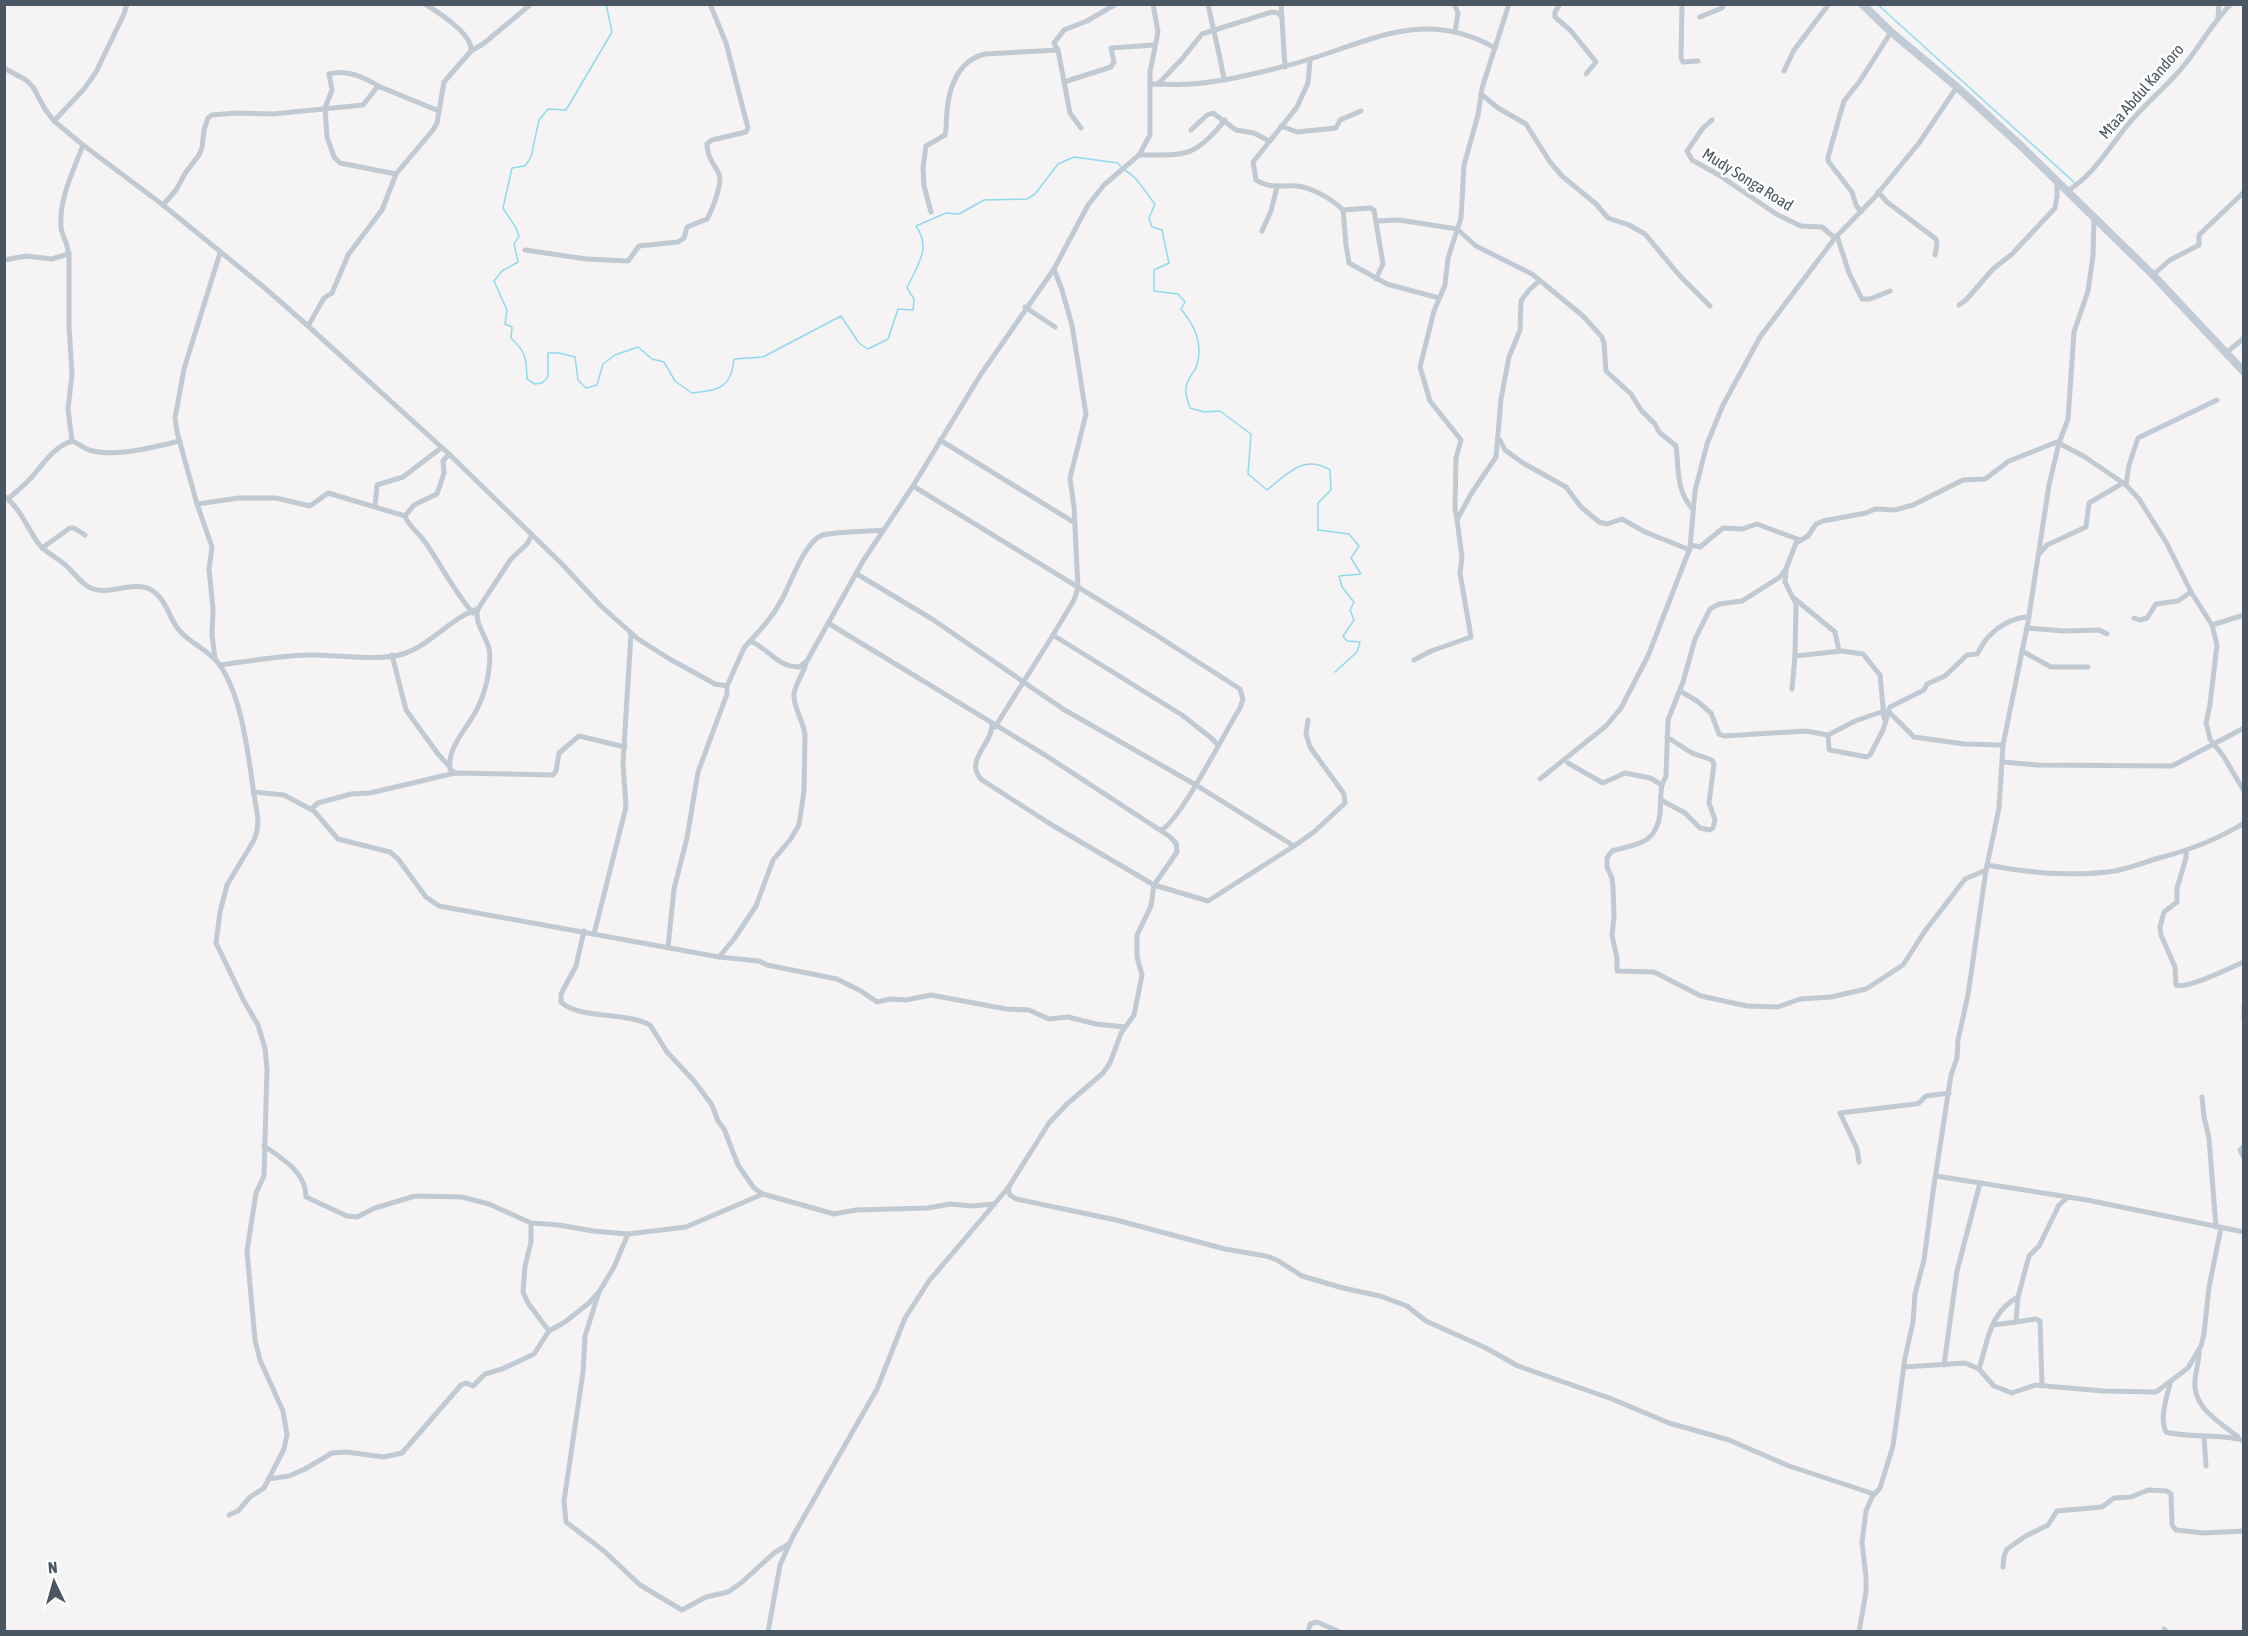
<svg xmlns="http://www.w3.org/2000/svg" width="2248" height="1636" font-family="'Asap Condensed',sans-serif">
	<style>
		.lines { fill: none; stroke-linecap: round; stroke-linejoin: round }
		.stream { stroke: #90daee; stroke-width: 1.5 }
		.minor { stroke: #c1cad2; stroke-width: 5 }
		.secondary { stroke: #c1cbd6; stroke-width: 8 }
		.labels { text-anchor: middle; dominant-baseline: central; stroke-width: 5; stroke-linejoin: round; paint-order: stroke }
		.street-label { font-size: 16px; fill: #4a5661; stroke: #fff }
	</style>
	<rect width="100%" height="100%" fill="#f5f3f3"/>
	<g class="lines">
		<g class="stream">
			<path d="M606,4L612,32L566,110L548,109L539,120L531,157L525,166L512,168L503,208L516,228L519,236L514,244L518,262L502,271L494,281L507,310L505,324L512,327L511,338C527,353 526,359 527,379L535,384L542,383L548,377V353H559L575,357L578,380L586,388L597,385L603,364L615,355L638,347L652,359L664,362L675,381L692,393C718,390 731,389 734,359L763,357L841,316L859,343L868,349L888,339L898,309L913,310L914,299L907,288C917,265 932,249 916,226L946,213L959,214L984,200L1027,199L1035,194L1058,164L1074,157L1118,163L1121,167"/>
			<polyline points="1877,4 2075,183"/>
			<path d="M1125,170C1139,179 1144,191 1155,204L1149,218L1152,227L1162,230L1169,263L1154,270V291L1178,294L1185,302L1181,309C1195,326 1203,343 1197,365C1196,370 1192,373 1190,377C1183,389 1186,396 1190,408L1204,412L1220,411L1251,434L1248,474L1267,490C1286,475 1304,453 1330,470L1331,490L1318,503V530L1349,534L1359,546L1351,558L1361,574L1339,576L1342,587L1354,602L1350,610L1354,620L1343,636L1347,641L1360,642L1357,652L1335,672"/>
		</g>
		<g class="minor">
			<path d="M1208,4C1213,30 1220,54 1224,80"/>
			<polyline points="1281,4 1285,67"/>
			<polyline points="1454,4 1458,13 1455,32"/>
			<polyline points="1560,4 1555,12 1555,17 1571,31 1596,62 1586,74"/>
			<polyline points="1682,4 1681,58 1683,62 1698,61"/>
			<polyline points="1700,17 1722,8 1724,4"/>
			<polyline points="2218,17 2219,4"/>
			<polyline points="471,51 483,44 531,4"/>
			<path d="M1310,60L1308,83L1297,107L1253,162L1256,180C1269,189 1282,185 1297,186C1313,188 1332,199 1343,210L1346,245L1349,263L1387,284L1439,298"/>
			<path d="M4,68L26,80L33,87L45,109L54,121L83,145L163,205L266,289L308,326L449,454L562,564L601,606L638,639L668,658L715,684L727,686L744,648L750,641C768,648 777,667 799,667L807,661L863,561L913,486L981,374L1054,269L1088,205L1104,185L1139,155L1150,135V72L1158,32L1153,4"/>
			<polyline points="1784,71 1794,50 1829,4"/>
			<polyline points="1064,82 1111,67 1114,62 1111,48 1155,45"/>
			<path d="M1150,84C1164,84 1178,85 1191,84C1223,82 1255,74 1285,66C1361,48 1418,4 1495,48"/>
			<polyline points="1158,84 1182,59 1202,34 1272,12 1278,13 1282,17"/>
			<path d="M380,87C366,78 346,69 329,74L332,90L325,108L327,137L334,157L340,163L396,174"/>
			<polyline points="1481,94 1498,108 1526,124 1550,162 1562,176 1596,204 1608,218 1629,225 1645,234 1680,276 1710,306"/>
			<polyline points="1712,120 1703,128 1687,151 1692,160 1719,175 1776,214 1801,226 1822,227 1835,238"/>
			<polyline points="54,121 84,89 96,72 124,14 127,4"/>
			<polyline points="1281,126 1297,132 1336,128 1340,120 1361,111"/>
			<polyline points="1081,128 1070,113 1058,50 1054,43 1064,30 1087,21 1116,4"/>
			<polyline points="1191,130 1207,115 1213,113 1236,130 1254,133 1269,141"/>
			<path d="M1139,155C1185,155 1195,158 1225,120"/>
			<path d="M2067,191C2092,177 2108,149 2126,127C2144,104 2168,86 2186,63C2202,43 2213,22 2231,4"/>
			<polyline points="1878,192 1887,202 1936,239 1937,245 1935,255"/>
			<polyline points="163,205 176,190 186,172 199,155 202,148 204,130 208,118 212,115 237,113 273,114 363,105 378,86 439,111"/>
			<polyline points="1343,210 1370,208 1374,210 1383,264 1376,279"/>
			<path d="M931,212L924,186L923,168L926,146L945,135C947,127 946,119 947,111C949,86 959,60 985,54L1058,50"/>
			<polyline points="1861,212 1856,205 1852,192 1828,161 1828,157 1844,101 1860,81 1891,32"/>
			<path d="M1376,221L1399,220L1457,229L1476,246L1532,274L1583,316L1602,337L1604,343L1606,371L1631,394L1641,410L1655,424L1659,432L1676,446C1679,469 1676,492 1693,509"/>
			<polyline points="1262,231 1271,211 1277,187"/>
			<polyline points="1837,236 1849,273 1862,299 1870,299 1890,291"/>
			<path d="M525,250L586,259L628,261L639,246L678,242L684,238L687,227L707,219C712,210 723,183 719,174C713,161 708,160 707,144L712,140L746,132L748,128L726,43L710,4"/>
			<polyline points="69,253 69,327 72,374 68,409 72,441"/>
			<path d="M4,260L26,256L52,259L68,254C69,244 62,237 61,227C59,198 73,172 83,145"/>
			<polyline points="2153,275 2170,260 2199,245 2199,235 2244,192"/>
			<polyline points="1959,305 1966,300 1993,269 2012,254 2055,208 2057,197 2057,181"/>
			<polyline points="1025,307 1055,327"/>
			<path d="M308,326L324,298L332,293L348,255L382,210L396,174L433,130L437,123L444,82L471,51C473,34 438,12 425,4"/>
			<polyline points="2226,353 2244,338"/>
			<polyline points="940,440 1075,523"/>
			<polyline points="1500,440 1505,450 1523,463 1566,487 1581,507 1599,522 1607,524 1622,519 1645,532 1690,550"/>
			<path d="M449,454L443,461L444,473L437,494L414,505L405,516C409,527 419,533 425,542C442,566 454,592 473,613"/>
			<polyline points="2126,485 2129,465 2138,438 2217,400"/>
			<path d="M913,486L1153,633L1240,689L1243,699L1240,708C1226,730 1179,823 1161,830"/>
			<path d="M4,496C20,508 26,525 36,540C42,551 55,556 64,564C72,570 78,580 87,586C107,599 133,578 153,591C166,600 169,617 178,629C190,644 209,650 219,664C246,701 249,772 258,818L257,831L254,840L227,885L220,912L216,943L244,1001L258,1025L265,1048L267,1069L264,1176L256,1193L247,1251L255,1340L260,1360L283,1411L287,1435L284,1449L264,1488L250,1497L238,1511L229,1515"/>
			<path d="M8,499C15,493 23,486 30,479C43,465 53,447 72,441C78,443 83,448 89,450C117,458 152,447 180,441"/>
			<polyline points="197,504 239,498 276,498 310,506 328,493 405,516"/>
			<polyline points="375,507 377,485 403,477 441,448"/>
			<polyline points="1457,520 1455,508 1456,458 1461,440 1430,401 1420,367 1434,311 1445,285 1448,258 1461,218 1464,165 1478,115 1482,88 1509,4"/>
			<polyline points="1691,545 1700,547 1723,528 1742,529 1757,524 1800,540"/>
			<polyline points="42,548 70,528 74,528 85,535"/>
			<polyline points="2040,553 2047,545 2086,527 2089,503 2123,483"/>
			<polyline points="1786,571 1785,582 1796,604 1795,656 1792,689"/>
			<polyline points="857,574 932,619 1063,709 1196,785 1294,846"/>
			<polyline points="1795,599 1835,632 1839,651"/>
			<polyline points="2134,618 2140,620 2147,618 2156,604 2178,601 2191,592"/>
			<polyline points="2212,625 2244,615"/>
			<polyline points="2027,628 2064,631 2099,630 2107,634"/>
			<polyline points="1053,635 1182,715 1210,737 1218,745"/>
			<path d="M750,641C762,628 773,616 781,601C791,584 804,541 823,535C838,531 866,532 883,530"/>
			<polyline points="2022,651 2051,667 2088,667"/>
			<polyline points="392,655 406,710 438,754 449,766"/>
			<polyline points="1795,656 1842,651 1863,654 1880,675 1884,718"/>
			<polyline points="215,658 212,635 213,609 209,569 212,547 197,504 177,432 175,418 184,369 220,253"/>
			<polyline points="1414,660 1431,651 1471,637 1460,573 1462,557 1457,520 1471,494 1496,457 1501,399 1509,357 1520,330 1521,301 1529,290 1539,281"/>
			<path d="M220,665C249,661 278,656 307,655C334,654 377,662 403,654C431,645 450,618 478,609"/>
			<path d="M1680,691L1697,701L1711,713L1719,734L1724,736L1806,731L1828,735L1829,749L1830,750L1867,757L1870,755L1883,730L1890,707L1924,690L1927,684L1945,676L1967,655L1977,654C1980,650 1982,645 1985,641C1995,628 2012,617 2029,617"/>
			<polyline points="1888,711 1914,737 1964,744 2003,745"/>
			<path d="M992,725C992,745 963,761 982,780L1052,825L1154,885L1208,901L1294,846L1314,832L1345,803L1344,794L1310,747L1306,734L1308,720"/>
			<polyline points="995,727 1053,635 1074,600 1078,588 1074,507 1070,478 1086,414 1072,325 1062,290 1054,269"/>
			<polyline points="1828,735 1855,721 1884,711"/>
			<polyline points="2003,762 2038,765 2172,766 2244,728"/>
			<path d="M1568,763L1603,783L1625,773L1650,778L1662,785C1660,794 1661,804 1660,814C1656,845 1636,844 1612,851L1607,858V867L1612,878L1613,888L1614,917L1612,935L1617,958V971L1654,972L1701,996L1747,1006L1778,1007L1800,999L1831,997L1866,989L1903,965L1925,931L1965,879L1986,870"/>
			<path d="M455,773L450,769C447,746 469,727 478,707C482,699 485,689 487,681C489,671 491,658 489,648C485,635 474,622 478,609L511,559L527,544L532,535"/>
			<polyline points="1540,779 1606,726 1621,708 1648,656 1690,548 1695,491 1707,444 1723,405 1760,337 1835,238 1874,198 1919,143 1957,87"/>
			<polyline points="1662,785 1666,776 1668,720 1683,682 1695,639 1710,609 1719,604 1742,601 1780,577 1786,569 1796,543 1808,536 1816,524 1823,521 1866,513 1875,509 1895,510 1913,505 1963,480 1985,479 2009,461 2057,442 2085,457 2126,485 2139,499 2166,542 2191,592 2212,625 2217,645 2210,704 2206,723 2210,739 2224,757 2244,791"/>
			<polyline points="253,792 284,795 314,811 338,839 390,852 398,859 426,897 439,906 719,957 759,961 767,965 837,979 861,991 877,1002 890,999 906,1000 931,995 1006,1009 1029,1010 1049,1019 1068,1017 1096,1024 1125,1027"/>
			<polyline points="1661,800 1685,813 1700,828 1710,830 1713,828 1715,820 1709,803 1714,764 1712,760 1692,753 1667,737"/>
			<polyline points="311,809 318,803 351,794 370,793 455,773 553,775 556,771 559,753 579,736 625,747"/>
			<path d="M2186,851V858L2177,888V902L2164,912L2160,927L2161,935L2175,967L2176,985C2189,989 2229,968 2244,962"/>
			<path d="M1987,865C2029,873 2073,877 2115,871C2130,868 2145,862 2159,858C2190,850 2217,840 2244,823"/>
			<path d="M584,931L576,966L561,994V1002C578,1019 627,1012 650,1025L667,1052L695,1082L712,1105L718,1121L724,1129L738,1165L754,1188L763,1194L834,1214L856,1210L928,1208L950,1204L972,1206L994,1204"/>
			<polyline points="594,934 626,807 623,763 631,633"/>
			<polyline points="668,947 674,889 687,838 698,772 727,694 727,686"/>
			<path d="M719,957L734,939L756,906L773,860L790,840L799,825L804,791L805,736C804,721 793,708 794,694C795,684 804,673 806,663"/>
			<polyline points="2244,1005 2244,1020"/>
			<polyline points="2202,1097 2204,1117 2209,1138 2216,1227"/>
			<path d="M264,1146C283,1159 306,1172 306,1197L347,1216L357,1217L375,1208L415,1196L462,1197L489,1204L531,1223L559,1225L593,1231L628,1234L686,1227L763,1194"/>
			<polyline points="2244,1146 2240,1150 2244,1158"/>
			<polyline points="1859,1162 1857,1149 1840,1113 1915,1104 1919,1103 1926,1096 1949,1093"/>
			<polyline points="1936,1176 2087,1200 2244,1232"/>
			<polyline points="1008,1188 1010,1195 1016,1199 1116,1220 1225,1249 1266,1256 1277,1260 1302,1276 1343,1288 1380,1296 1407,1306 1426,1321 1486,1348 1518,1366 1612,1399 1669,1423 1729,1440 1789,1466 1874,1494"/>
			<polyline points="531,1223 531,1242 525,1266 523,1292 528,1303 549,1331"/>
			<polyline points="628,1234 614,1267 599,1292 585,1336 583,1372 564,1501 566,1522 604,1551 640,1585 682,1610 706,1597 728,1592 741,1583 774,1553 789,1544"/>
			<polyline points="2016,1322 2036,1319 2040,1321 2042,1386"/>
			<polyline points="1993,1325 2016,1322 2018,1296"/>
			<path d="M2199,1352C2199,1362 2196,1370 2195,1380C2192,1408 2220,1422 2238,1437"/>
			<polyline points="1944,1365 1957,1271 1980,1183"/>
			<polyline points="1904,1367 1965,1363 1979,1369 1994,1386 2012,1393 2035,1385 2103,1391 2156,1392 2188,1368 2201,1346 2204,1334 2209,1287 2221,1228"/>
			<path d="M1979,1369C1988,1340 1990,1312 2018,1297L2029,1256L2039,1246L2059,1205L2068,1197"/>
			<path d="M2170,1383C2167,1398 2159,1418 2166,1432C2185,1438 2232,1434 2244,1441"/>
			<polyline points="2204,1437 2206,1466"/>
			<polyline points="268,1479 289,1476 305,1469 332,1453 346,1452 384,1457 402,1453 461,1385 466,1383 473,1386 485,1374 502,1369 534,1354 549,1331 565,1322 589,1303 598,1293"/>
			<polyline points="2003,1567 2004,1556 2007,1549 2026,1536 2048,1525 2057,1511 2102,1507 2114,1498 2131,1497 2148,1490 2167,1491 2171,1494 2172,1525 2176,1530 2204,1533 2244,1531"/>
			<polyline points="2164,1629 2167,1632"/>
			<polyline points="768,1632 780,1565 793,1536 877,1389 905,1318 929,1281 1008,1188 1049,1123 1067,1104 1103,1073 1110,1063 1121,1033 1134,1015 1142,975 1137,957 1137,935 1151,906 1154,885 1177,852 1176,843 1169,836 1045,755 828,623"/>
			<polyline points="1308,1632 1310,1624 1317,1622 1340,1632"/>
			<polyline points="1859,1632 1866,1592 1866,1577 1862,1542 1866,1511 1872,1497 1880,1488 1893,1446 1905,1358 1913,1322 1915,1294 1924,1260 1933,1192 1951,1075 1957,1058 1958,1040 1968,995 1986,870 1999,808 2003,745 2028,622 2049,485 2059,443 2068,419 2074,332 2088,291 2093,256 2094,218"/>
		</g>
		<polyline class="secondary" points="1862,4 1891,32 1957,87 2022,147 2153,275 2244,372"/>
	</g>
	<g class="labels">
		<g class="street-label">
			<text transform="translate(2141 91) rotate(-49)">Mtaa Abdul Kandoro</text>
			<text transform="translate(1748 179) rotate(32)">Mudy Songa Road</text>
		</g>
	</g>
	<rect width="2248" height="1636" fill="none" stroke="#4a5661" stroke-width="12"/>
	<g transform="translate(54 1582) rotate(355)" stroke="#ffffff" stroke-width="4.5" paint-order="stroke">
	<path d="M0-4.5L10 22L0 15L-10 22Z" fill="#4a5661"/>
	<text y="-9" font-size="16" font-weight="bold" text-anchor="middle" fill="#4a5661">N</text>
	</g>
</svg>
